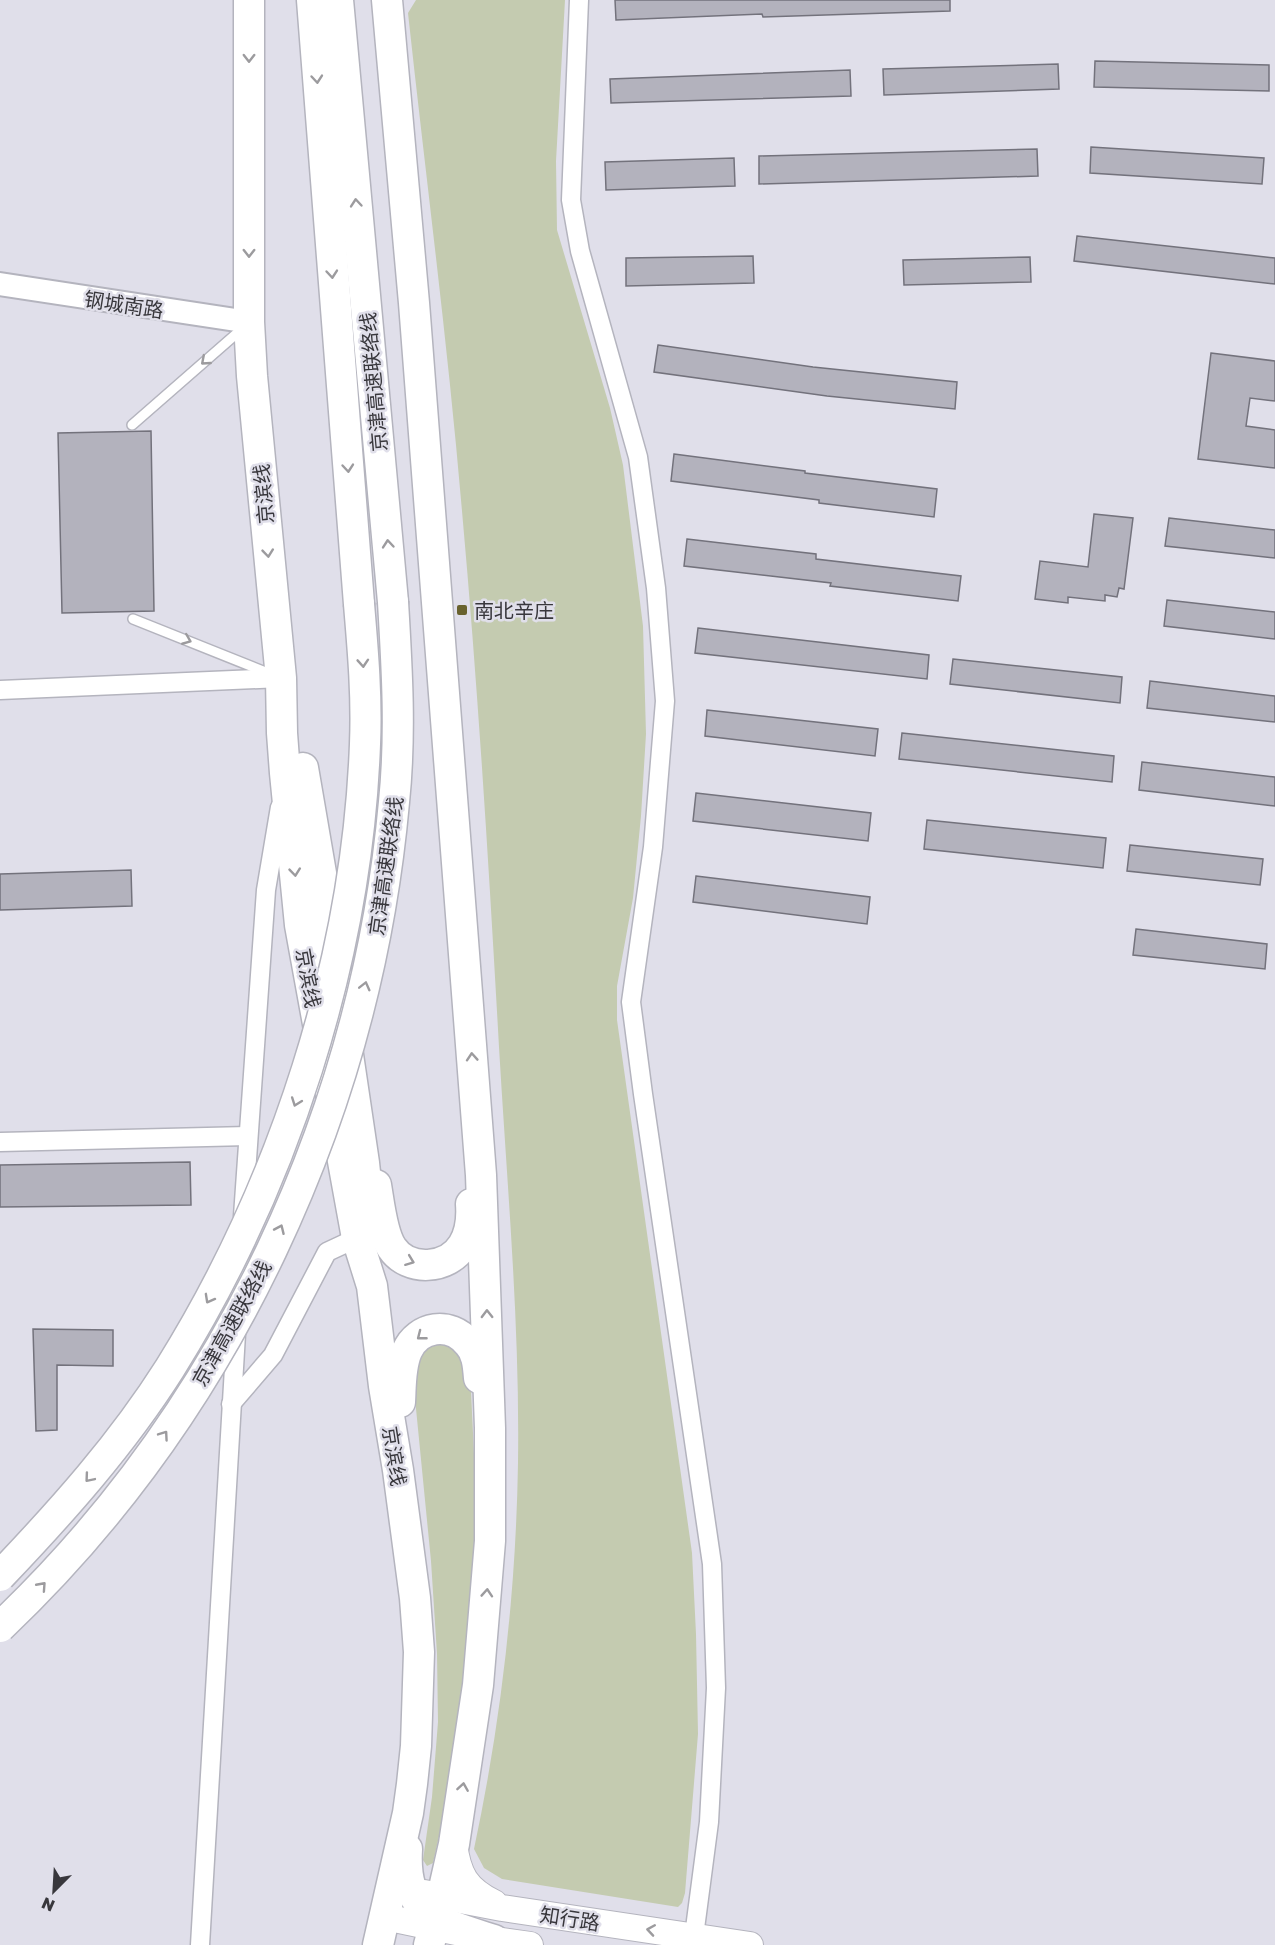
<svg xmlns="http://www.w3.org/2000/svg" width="1275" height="1945" font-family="'Golos Text','Noto Sans SC',sans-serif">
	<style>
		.green { fill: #c4cbb0 }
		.building { fill: #b3b2bd; stroke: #73727c; stroke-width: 1.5 }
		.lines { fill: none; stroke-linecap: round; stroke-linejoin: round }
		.service-casing { stroke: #b4b4be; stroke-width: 12 }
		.minor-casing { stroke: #b4b4be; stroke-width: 21 }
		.tertiary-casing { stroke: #b4b4be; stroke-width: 26 }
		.secondary-casing { stroke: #b4b4be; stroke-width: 28 }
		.trunk-casing { stroke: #b4b4be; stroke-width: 33 }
		.service { stroke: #fff; stroke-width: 9 }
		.minor { stroke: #fff; stroke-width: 18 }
		.tertiary { stroke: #fff; stroke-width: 22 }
		.secondary { stroke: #fff; stroke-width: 26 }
		.trunk { stroke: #fff; stroke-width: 30 }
		.trunk-bridge-casing { stroke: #b4b4be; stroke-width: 33; stroke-linecap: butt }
		.trunk-bridge { stroke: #fff; stroke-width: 30 }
		.oneway { stroke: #9c9b9e }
		.poi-dot { fill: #69622e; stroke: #e0dfea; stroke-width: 2 }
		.labels { text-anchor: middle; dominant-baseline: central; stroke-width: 5; stroke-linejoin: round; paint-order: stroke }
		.street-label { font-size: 20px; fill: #38373c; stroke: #e0dfea }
		.poi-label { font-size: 20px; fill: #38373c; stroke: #e0dfea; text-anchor: start }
	</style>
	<rect width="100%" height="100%" fill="#e0dfea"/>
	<g class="green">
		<path d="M416,0H565L556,161L557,230L610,408L623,465L643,626L646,734L641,816L633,898L617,986V1020L692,1553L696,1634L698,1734L685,1893L682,1903L678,1907L502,1879L484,1868L474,1849C501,1722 516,1593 518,1463C520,1324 507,1185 499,1047C489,868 478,689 462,511C448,345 426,179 408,13Z"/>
		<polygon points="432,1342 455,1344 470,1371 477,1516 473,1600 465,1676 446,1805 433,1863 427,1866 423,1860 432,1797 438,1722 437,1654 431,1561 412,1368 416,1356"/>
	</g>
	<g class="building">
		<polygon points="615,0 950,0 950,11 763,17 762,14 616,20"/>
		<polygon points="1095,61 1269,65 1269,91 1094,87"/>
		<polygon points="1058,64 1059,89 884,95 883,69"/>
		<polygon points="850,70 851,96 611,103 610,79"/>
		<polygon points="1091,147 1264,158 1262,184 1090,173"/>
		<polygon points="1037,149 1038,176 759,184 759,156"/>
		<polygon points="734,158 735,186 606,190 605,162"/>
		<polygon points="1077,236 1275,258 1275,284 1074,261"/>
		<polygon points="753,256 754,283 626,286 626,258"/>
		<polygon points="1030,257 1031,282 904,285 903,260"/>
		<polygon points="658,345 813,367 957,382 955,409 827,396 654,372"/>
		<polygon points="1211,353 1275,361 1275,401 1250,398 1246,426 1275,430 1275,468 1198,459"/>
		<polygon points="151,431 154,611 62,613 58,433"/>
		<polygon points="674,454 805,471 805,473 937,489 934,517 819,503 819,500 671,481"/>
		<polygon points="1094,514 1133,518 1124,589 1119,588 1117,597 1105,595 1105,601 1068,597 1068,603 1035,599 1040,561 1088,567"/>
		<polygon points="1169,518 1275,530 1275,558 1165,546"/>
		<polygon points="687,539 816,554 816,559 961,576 958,601 830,586 831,583 684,566"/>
		<polygon points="1167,600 1275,612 1275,639 1164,626"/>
		<polygon points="698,628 929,655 927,679 695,653"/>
		<polygon points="953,659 1122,677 1120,703 950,684"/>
		<polygon points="1150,681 1275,696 1275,722 1147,708"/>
		<polygon points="707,710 878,729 875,756 705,736"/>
		<polygon points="902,733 1114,756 1112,782 899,759"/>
		<polygon points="1142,762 1275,777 1275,806 1139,790"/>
		<polygon points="696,793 871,813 868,841 693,821"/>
		<polygon points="927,820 1106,838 1103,868 924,849"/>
		<polygon points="1130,845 1263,859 1260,885 1127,871"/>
		<polygon points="131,870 132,906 0,910 0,874"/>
		<polygon points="696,876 870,897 867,924 693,902"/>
		<polygon points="1136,929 1267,944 1265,969 1133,955"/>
		<polygon points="190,1162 191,1205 0,1207 0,1165"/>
		<polygon points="33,1329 113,1330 113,1366 57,1365 57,1430 36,1431"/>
	</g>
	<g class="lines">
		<g class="service-casing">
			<g id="service">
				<polyline points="132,425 243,328"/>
				<polyline points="133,619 273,675"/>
			</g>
		</g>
		<g class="minor-casing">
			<g id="minor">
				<polyline points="579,0 571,200 580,251 638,457 656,588 665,701 653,847 631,1002 643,1094 712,1564 716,1688 709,1822 694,1936"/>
				<polyline points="0,690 281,678"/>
				<polyline points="0,1142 248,1136"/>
				<polyline points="243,1216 266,890 280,807"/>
				<polyline points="231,1404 273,1355 327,1252 357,1238"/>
				<polyline points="200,1945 241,1249"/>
			</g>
		</g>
		<g class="tertiary-casing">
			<polyline id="tertiary" points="0,284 249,322"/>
		</g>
		<g class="secondary-casing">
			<g id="secondary">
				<path d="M454,1844C458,1875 466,1889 494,1903"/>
				<polyline points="424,1893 502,1908 750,1945"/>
				<polyline points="385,1917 494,1940 530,1945"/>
			</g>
		</g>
		<g class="trunk-casing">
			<g id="trunk">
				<polyline points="249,0 249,322 252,376 281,678 282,733 285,773 300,925 357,1238 372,1286 384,1386 398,1470 415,1598 419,1652 416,1746 412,1784 408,1813 378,1945"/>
				<polyline points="312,0 359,604"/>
				<polyline points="338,0 393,602"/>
				<polyline points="387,0 414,303 481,1175 490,1428 490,1541 478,1685 454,1844 442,1897 429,1945"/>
				<polyline points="303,768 322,879 364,1163 369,1210"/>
				<path d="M376,1185C379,1202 382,1234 392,1248C408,1272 448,1270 463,1245C470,1234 472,1218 471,1204"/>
				<path d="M400,1402C401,1386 400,1367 407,1351C418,1326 450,1321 468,1343C477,1352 478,1365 479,1378"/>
				<path d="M407,1849C403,1916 440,1923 494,1940"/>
			</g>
		</g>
		<use href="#service" class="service"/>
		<use href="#minor" class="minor"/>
		<use href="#tertiary" class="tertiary"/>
		<use href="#secondary" class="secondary"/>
		<use href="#trunk" class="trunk"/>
		<g class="trunk-bridge-casing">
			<g id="trunk-bridge">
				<path d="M0,1576C62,1511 122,1444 170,1368C284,1185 357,960 365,744C367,697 363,651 359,604"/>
				<path d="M0,1627C227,1412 366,1112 394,802C401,735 397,668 393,602"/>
			</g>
		</g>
		<use href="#trunk-bridge" class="trunk-bridge"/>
	</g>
	<defs><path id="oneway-chevron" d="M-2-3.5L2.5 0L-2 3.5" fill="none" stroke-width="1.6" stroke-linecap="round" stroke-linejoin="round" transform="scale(1.5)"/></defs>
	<g class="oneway">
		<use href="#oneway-chevron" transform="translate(249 58) rotate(90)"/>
		<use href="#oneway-chevron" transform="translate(317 79) rotate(85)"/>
		<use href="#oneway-chevron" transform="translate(356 203) rotate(-95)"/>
		<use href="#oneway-chevron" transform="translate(249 253) rotate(90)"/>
		<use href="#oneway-chevron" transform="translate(332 274) rotate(85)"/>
		<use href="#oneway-chevron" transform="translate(205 361) rotate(139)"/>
		<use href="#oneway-chevron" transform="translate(348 468) rotate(85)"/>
		<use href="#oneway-chevron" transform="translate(388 544) rotate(-95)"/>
		<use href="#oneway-chevron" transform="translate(268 553) rotate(84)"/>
		<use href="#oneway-chevron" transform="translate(187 640) rotate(22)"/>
		<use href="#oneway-chevron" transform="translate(363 663) rotate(86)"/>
		<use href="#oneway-chevron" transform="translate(295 872) rotate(84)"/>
		<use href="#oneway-chevron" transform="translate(365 986) rotate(-76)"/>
		<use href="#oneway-chevron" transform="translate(472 1057) rotate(-94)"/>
		<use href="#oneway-chevron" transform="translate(296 1102) rotate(110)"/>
		<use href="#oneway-chevron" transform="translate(280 1229) rotate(-66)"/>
		<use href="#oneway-chevron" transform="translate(410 1261) rotate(21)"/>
		<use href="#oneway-chevron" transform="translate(209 1299) rotate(119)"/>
		<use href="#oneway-chevron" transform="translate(487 1314) rotate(-91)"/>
		<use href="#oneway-chevron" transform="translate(421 1336) rotate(142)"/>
		<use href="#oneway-chevron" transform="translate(164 1435) rotate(-55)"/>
		<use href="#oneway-chevron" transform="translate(89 1478) rotate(130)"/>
		<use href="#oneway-chevron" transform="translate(42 1586) rotate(-48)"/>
		<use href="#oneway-chevron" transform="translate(487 1593) rotate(-86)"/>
		<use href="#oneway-chevron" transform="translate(463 1787) rotate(-81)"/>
		<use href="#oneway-chevron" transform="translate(651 1930) rotate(-171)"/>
	</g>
	<rect class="poi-dot" x="456" y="604" width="12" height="12" rx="3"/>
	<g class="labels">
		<g class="street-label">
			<text transform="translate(124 304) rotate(9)">钢城南路</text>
			<text transform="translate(373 382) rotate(-95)">京津高速联络线</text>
			<text transform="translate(263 494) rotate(-95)">京滨线</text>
			<text transform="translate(385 866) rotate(-82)">京津高速联络线</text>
			<text transform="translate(309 978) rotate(80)">京滨线</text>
			<text transform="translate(231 1323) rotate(-61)">京津高速联络线</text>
			<text transform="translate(395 1456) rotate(81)">京滨线</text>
			<text transform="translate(570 1918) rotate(9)">知行路</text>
		</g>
		<g class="poi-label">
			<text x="474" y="610">南北辛庄</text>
		</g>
	</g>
	<g transform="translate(54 1891) rotate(204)" stroke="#e0dfea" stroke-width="4.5" paint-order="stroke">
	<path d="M0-4.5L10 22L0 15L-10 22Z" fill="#38373c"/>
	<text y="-9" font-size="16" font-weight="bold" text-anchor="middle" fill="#38373c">N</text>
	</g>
</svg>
